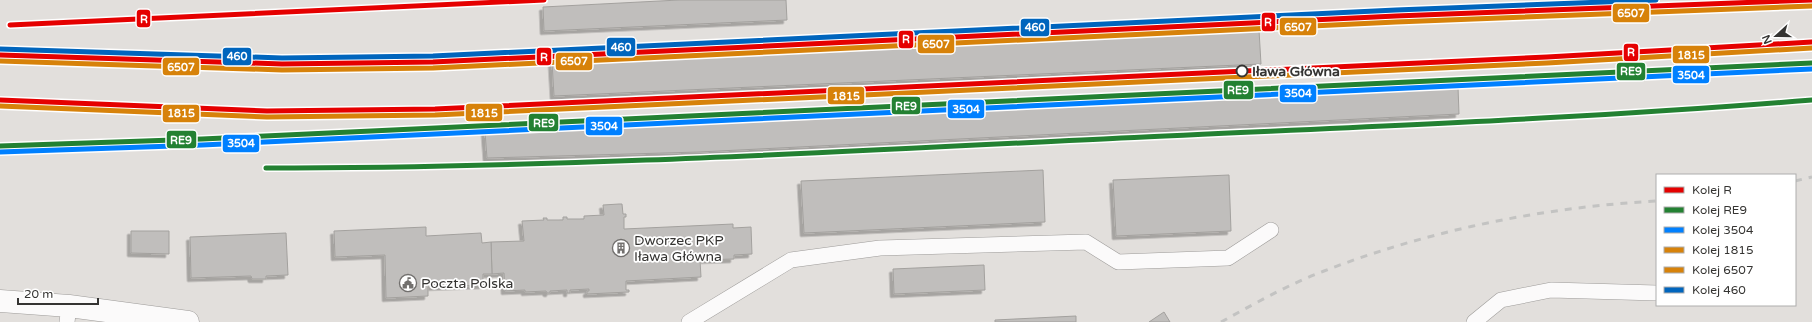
<svg xmlns="http://www.w3.org/2000/svg" width="1812" height="322" font-family="'Varela Round',sans-serif">
	<style>
		.building { fill: #c0bebc; stroke: #a3a19e; filter: url(#shadow) }
		.lines { fill: none; stroke-linecap: round; stroke-linejoin: round }
		.service-casing { stroke: #9d9b99; stroke-width: 16 }
		.minor-casing { stroke: #9d9b99; stroke-width: 23 }
		.service { stroke: #fbfafa; stroke-width: 15 }
		.minor { stroke: #fbfafa; stroke-width: 22 }
		.rail { stroke: #c3c3c2; stroke-width: 3; stroke-dasharray: 7 7; stroke-linecap: butt }
		.rail-1-casing { stroke: #fff; stroke-width: 8 }
		.rail-2-casing { stroke: #fff; stroke-width: 8 }
		.rail-3-casing { stroke: #fff; stroke-width: 8 }
		.rail-4-casing { stroke: #fff; stroke-width: 8 }
		.rail-5-casing { stroke: #fff; stroke-width: 8 }
		.rail-6-casing { stroke: #fff; stroke-width: 8 }
		.rail-1 { stroke: #e50000; stroke-width: 5 }
		.rail-2 { stroke: #238132; stroke-width: 5 }
		.rail-3 { stroke: #0080ff; stroke-width: 5 }
		.rail-4 { stroke: #d7820a; stroke-width: 5 }
		.rail-5 { stroke: #d7820a; stroke-width: 5 }
		.rail-6 { stroke: #0065bd; stroke-width: 5 }
		.stop-dot { fill: #fff; stroke: #353432; stroke-width: 2 }
		.labels { text-anchor: middle; dominant-baseline: central; stroke-width: 3.5; stroke-linejoin: round; paint-order: stroke }
		.stop-label { font-size: 14px; font-weight: bold; fill: #353432; stroke: #fff; text-anchor: start }
		.poi-label { font-size: 14px; fill: #353432; stroke: #fff; text-anchor: start }
		.line-badge { stroke: #fff; stroke-width: 1.5 }
		.badge-label { font-size: 11px; text-anchor: middle; font-weight: bold; fill: #fff }
	</style>
	<defs>
		<filter id="shadow"><feDropShadow dx="-3.5" dy="3.5" stdDeviation="0" flood-color="#0004"/></filter>
	</defs>
	<rect width="100%" height="100%" fill="#e2dfdc"/>
	<g class="building">
		<polygon points="679,0 786,0 787,20 544,31 543,7"/>
		<polygon points="1259,30 1261,64 554,96 552,62"/>
		<polygon points="1458,87 1459,114 699,152 487,158 485,132"/>
		<polygon points="1043,170 1045,222 804,233 801,181"/>
		<polygon points="1229,175 1231,231 1116,236 1113,180"/>
		<polygon points="619,204 622,204 623,214 626,214 626,217 624,217 624,229 733,224 733,228 751,227 752,254 734,255 734,259 700,260 701,277 626,281 626,290 629,290 629,292 587,294 587,291 589,291 589,289 570,290 570,293 567,293 567,290 550,291 550,293 547,293 546,291 525,292 525,290 505,291 504,273 492,274 491,242 524,241 522,221 544,220 543,218 547,218 547,220 563,220 563,217 567,217 567,219 584,219 584,216 604,215 603,205"/>
		<polygon points="426,227 426,236 481,233 482,243 491,242 492,274 483,274 483,285 428,287 428,296 386,298 385,255 335,257 334,231"/>
		<polygon points="131,231 169,231 169,254 131,253"/>
		<polygon points="286,233 288,275 266,276 266,279 252,279 251,276 191,278 190,237"/>
		<polygon points="984,265 985,290 894,294 893,269"/>
		<polygon points="1164,312 1170,322 1149,322"/>
		<polygon points="1076,316 1076,322 995,322 995,320"/>
	</g>
	<g class="lines">
		<g class="service-casing">
			<g id="service">
				<polyline points="67,322 69,306"/>
				<polyline points="689,322 791,260 880,248 1086,242 1118,262 1228,258 1271,230"/>
				<polyline points="1474,322 1501,300 1551,290 1657,293"/>
			</g>
		</g>
		<g class="minor-casing">
			<polyline id="minor" points="0,301 69,306 188,322"/>
		</g>
		<use href="#service" class="service"/>
		<use href="#minor" class="minor"/>
		<g class="rail">
			<polyline points="1795,181 1812,177"/>
			<path d="M1221,322C1254,304 1289,284 1324,271C1430,230 1544,207 1657,201"/>
		</g>
		<g class="rail-1-casing">
			<g id="rail-1">
				<polyline points="10,25 544,0"/>
				<polyline points="0,55 282,64 433,62 1396,16 1812,0"/>
				<polyline points="0,100 267,111 435,109 1547,57 1812,42"/>
			</g>
		</g>
		<g class="rail-2-casing">
			<g id="rail-2">
				<polyline points="0,146 202,139 1812,63"/>
				<path d="M266,168C551,168 836,152 1121,138C1351,127 1582,119 1812,100"/>
			</g>
		</g>
		<g class="rail-3-casing">
			<polyline id="rail-3" points="0,152 202,145 1812,69"/>
		</g>
		<g class="rail-4-casing">
			<polyline id="rail-4" points="0,106 267,117 435,115 1547,63 1812,48"/>
		</g>
		<g class="rail-5-casing">
			<polyline id="rail-5" points="0,61 282,70 433,68 1396,22 1812,6"/>
		</g>
		<g class="rail-6-casing">
			<polyline id="rail-6" points="0,49 282,58 433,56 1396,10 1656,0"/>
		</g>
		<use href="#rail-1" class="rail-1"/>
		<use href="#rail-2" class="rail-2"/>
		<use href="#rail-3" class="rail-3"/>
		<use href="#rail-4" class="rail-4"/>
		<use href="#rail-5" class="rail-5"/>
		<use href="#rail-6" class="rail-6"/>
	</g>
	<defs>
		<g id="building-ring" transform="scale(0.9)"><circle r="9.5" fill="#fff" stroke="#72706e" stroke-width="1.5"/><path d="M-4-6H4V6H1V3H-1V6H-4ZM-2.5-4.3h1.7v1.8h-1.7ZM.8-4.3h1.7v1.8H.8ZM-2.5-1h1.7V.8h-1.7ZM.8-1h1.7V.8H.8Z" fill="#72706e"/></g>
		<g id="civic-ring" transform="scale(0.9)"><circle r="9.5" fill="#fff" stroke="#72706e" stroke-width="1.5"/><path d="M-.6-6.5H3V-4.5H.6V-3L4-1V1h2V6H-6V1h2V-1L-.6-3ZM-1.2 2.5V6h2.4V2.5Z" fill="#72706e"/></g>
	</defs>
	<g fill-rule="evenodd">
		<use href="#building-ring" x="621" y="248"/>
		<use href="#civic-ring" x="408" y="283"/>
	</g>
	<circle class="stop-dot" cx="1242" cy="71" r="5.5"/>
	<g class="labels">
		<g class="stop-label">
			<text x="1252" y="71">Iława Główna</text>
		</g>
		<g class="poi-label">
			<text x="634" y="240">Dworzec PKP<tspan x="634" dy="16">Iława Główna</tspan></text>
			<text x="421" y="283">Poczta Polska</text>
		</g>
	</g>
	<g class="line-badge">
		<rect x="1612" y="3" width="38" height="20" rx="4" fill="#d7820a"/>
		<rect x="136" y="9" width="15" height="19" rx="4" fill="#e50000"/>
		<rect x="1261" y="12" width="15" height="20" rx="4" fill="#e50000"/>
		<rect x="1279" y="17" width="38" height="19" rx="4" fill="#d7820a"/>
		<rect x="1020" y="18" width="30" height="19" rx="4" fill="#0065bd"/>
		<rect x="898" y="30" width="16" height="19" rx="4" fill="#e50000"/>
		<rect x="917" y="34" width="38" height="20" rx="4" fill="#d7820a"/>
		<rect x="606" y="37" width="30" height="20" rx="4" fill="#0065bd"/>
		<rect x="1623" y="43" width="16" height="19" rx="4" fill="#e50000"/>
		<rect x="1672" y="45" width="38" height="19" rx="4" fill="#d7820a"/>
		<rect x="222" y="47" width="30" height="19" rx="4" fill="#0065bd"/>
		<rect x="536" y="47" width="16" height="19" rx="4" fill="#e50000"/>
		<rect x="555" y="52" width="38" height="19" rx="4" fill="#d7820a"/>
		<rect x="162" y="57" width="38" height="19" rx="4" fill="#d7820a"/>
		<rect x="1616" y="62" width="30" height="19" rx="4" fill="#238132"/>
		<rect x="1672" y="65" width="38" height="19" rx="4" fill="#0080ff"/>
		<rect x="1223" y="80" width="31" height="20" rx="4" fill="#238132"/>
		<rect x="1279" y="84" width="38" height="19" rx="4" fill="#0080ff"/>
		<rect x="827" y="86" width="38" height="19" rx="4" fill="#d7820a"/>
		<rect x="891" y="96" width="30" height="19" rx="4" fill="#238132"/>
		<rect x="947" y="99" width="38" height="20" rx="4" fill="#0080ff"/>
		<rect x="465" y="103" width="38" height="19" rx="4" fill="#d7820a"/>
		<rect x="162" y="104" width="38" height="19" rx="4" fill="#d7820a"/>
		<rect x="528" y="113" width="31" height="19" rx="4" fill="#238132"/>
		<rect x="585" y="116" width="38" height="20" rx="4" fill="#0080ff"/>
		<rect x="166" y="130" width="31" height="19" rx="4" fill="#238132"/>
		<rect x="222" y="134" width="38" height="19" rx="4" fill="#0080ff"/>
	</g>
	<g class="badge-label">
		<text x="1631" y="17">6507</text>
		<text x="144" y="23">R</text>
		<text x="1268" y="26">R</text>
		<text x="1298" y="31">6507</text>
		<text x="1035" y="31">460</text>
		<text x="906" y="43">R</text>
		<text x="936" y="48">6507</text>
		<text x="621" y="51">460</text>
		<text x="1631" y="56">R</text>
		<text x="1691" y="59">1815</text>
		<text x="237" y="60">460</text>
		<text x="544" y="61">R</text>
		<text x="574" y="65">6507</text>
		<text x="181" y="71">6507</text>
		<text x="1631" y="75">RE9</text>
		<text x="1691" y="79">3504</text>
		<text x="1238" y="94">RE9</text>
		<text x="1298" y="97">3504</text>
		<text x="846" y="100">1815</text>
		<text x="906" y="110">RE9</text>
		<text x="966" y="113">3504</text>
		<text x="484" y="117">1815</text>
		<text x="181" y="117">1815</text>
		<text x="544" y="127">RE9</text>
		<text x="604" y="130">3504</text>
		<text x="181" y="144">RE9</text>
		<text x="241" y="147">3504</text>
	</g>
	<rect x="1656" y="174" width="140" height="132" fill="#ffffff" stroke="#aeaead"/>
	<rect x="1664" y="187" width="20" height="6" fill="#e50000" stroke="#aeaead"/>
	<text x="1692" y="194" font-size="12" fill="#353432">Kolej R</text>
	<rect x="1664" y="207" width="20" height="6" fill="#238132" stroke="#aeaead"/>
	<text x="1692" y="214" font-size="12" fill="#353432">Kolej RE9</text>
	<rect x="1664" y="227" width="20" height="6" fill="#0080ff" stroke="#aeaead"/>
	<text x="1692" y="234" font-size="12" fill="#353432">Kolej 3504</text>
	<rect x="1664" y="247" width="20" height="6" fill="#d7820a" stroke="#aeaead"/>
	<text x="1692" y="254" font-size="12" fill="#353432">Kolej 1815</text>
	<rect x="1664" y="267" width="20" height="6" fill="#d7820a" stroke="#aeaead"/>
	<text x="1692" y="274" font-size="12" fill="#353432">Kolej 6507</text>
	<rect x="1664" y="287" width="20" height="6" fill="#0065bd" stroke="#aeaead"/>
	<text x="1692" y="294" font-size="12" fill="#353432">Kolej 460</text>
	<g transform="translate(1776 36) rotate(249)" stroke="#ffffff" stroke-width="3" paint-order="stroke">
	<path d="M0-3L7 15L0 10L-7 15Z" fill="#353432"/>
	<text y="-6" font-size="11" font-weight="bold" text-anchor="middle" fill="#353432">N</text>
	</g>
	<path d="M18 298v6h80v-6" fill="none" stroke="#353432" stroke-width="2"/>
	<text x="24" y="298" font-size="12" fill="#353432" stroke="#ffffff" stroke-width="3" paint-order="stroke">20 m</text>
</svg>
